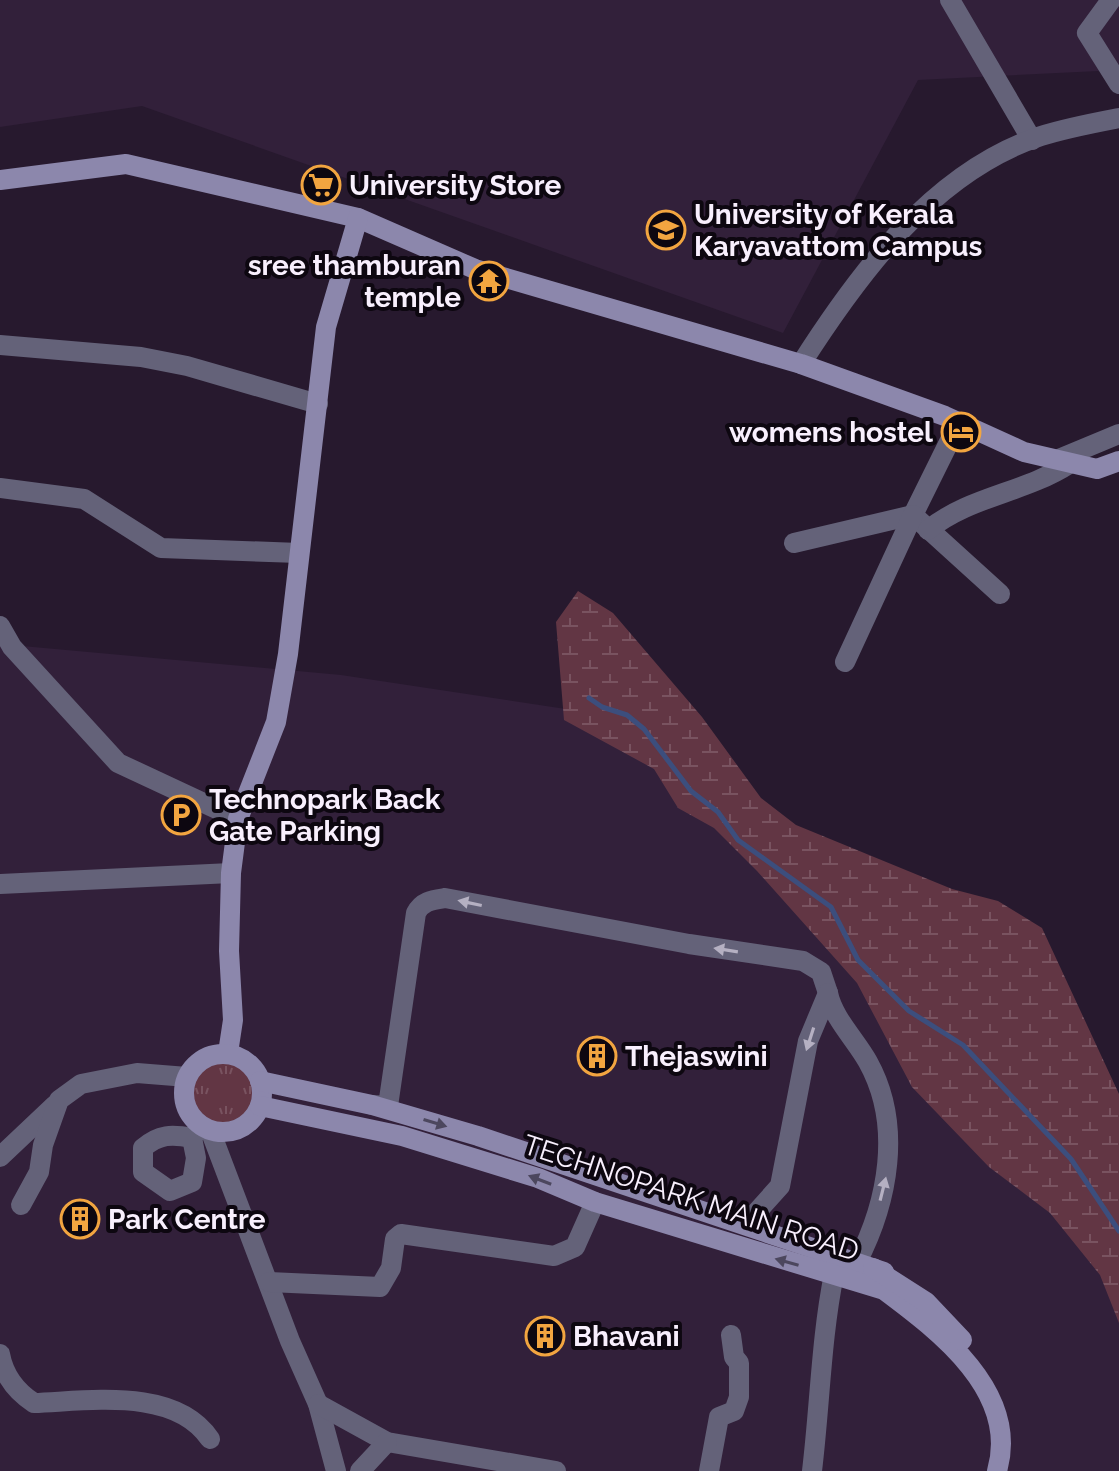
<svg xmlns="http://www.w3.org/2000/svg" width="1119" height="1471" font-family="Raleway,sans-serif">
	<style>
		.built { fill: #32203a }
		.grass { fill: url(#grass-tufts) }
		.wetland { fill: url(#wetland-marsh) }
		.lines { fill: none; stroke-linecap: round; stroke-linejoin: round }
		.stream { stroke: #3c4e7d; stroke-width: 5 }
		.street { stroke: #646279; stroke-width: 20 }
		.secondary { stroke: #8c87ac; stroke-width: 20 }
		.oneway { fill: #b5b0c2 }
		.oneway2 { fill: #4c475e }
		.labels { text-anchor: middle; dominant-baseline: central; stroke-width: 8; stroke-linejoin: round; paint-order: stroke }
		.poi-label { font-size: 28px; font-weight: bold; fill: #f8effd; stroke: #0d0710; text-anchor: start }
		.street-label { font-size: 28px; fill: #f8effd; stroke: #0d0710 }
	</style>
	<defs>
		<pattern id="grass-tufts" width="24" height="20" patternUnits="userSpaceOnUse" patternTransform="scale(2)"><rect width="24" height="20" fill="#623644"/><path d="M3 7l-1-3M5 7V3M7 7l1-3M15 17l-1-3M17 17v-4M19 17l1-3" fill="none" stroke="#795360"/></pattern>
		<pattern id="wetland-marsh" width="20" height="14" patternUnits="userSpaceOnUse" patternTransform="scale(2)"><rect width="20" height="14" fill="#623644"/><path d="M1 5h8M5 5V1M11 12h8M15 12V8" fill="none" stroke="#795360"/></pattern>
	</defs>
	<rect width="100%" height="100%" fill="#27192e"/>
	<g class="built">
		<polygon points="0,0 1119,0 1119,70 918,80 783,333 142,106 0,127"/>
		<polygon points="0,644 341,675 658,723 1119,1275 1119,1471 0,1471"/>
	</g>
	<circle class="grass" cx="224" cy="1093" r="31"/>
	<polygon class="wetland" points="578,591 613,613 702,717 761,798 796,825 952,889 998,901 1042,928 1119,1094 1119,1323 1100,1275 1050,1213 989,1167 912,1087 857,983 757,871 714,828 678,808 654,769 564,720 556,622"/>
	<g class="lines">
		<polyline class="stream" points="589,698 602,707 627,715 644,729 691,791 718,812 738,840 831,907 858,960 909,1011 963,1045 1071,1159 1119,1231"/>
		<g class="street">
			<polyline points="950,0 1032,140"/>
			<polyline points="1111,0 1087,33 1119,84"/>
			<polyline points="0,345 141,357 187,366 318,404"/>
			<path d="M801,364C859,273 934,171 1041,136C1066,128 1093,123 1119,118"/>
			<polyline points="959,422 913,515 1000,594"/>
			<polyline points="1054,461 1119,434"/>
			<polyline points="0,488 84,499 161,548 299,553"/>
			<path d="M928,530C970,496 1024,493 1069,464"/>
			<polyline points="794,543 913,515"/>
			<polyline points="0,626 12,647 118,763 238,819"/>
			<polyline points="845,662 913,515"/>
			<polyline points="0,884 231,873"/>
			<path d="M372,1105L388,1106L416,913C422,901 432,900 445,898L689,944L803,961L821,972L828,993"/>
			<polyline points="210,1130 290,1341 318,1404 336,1471"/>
			<path d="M192,1138L196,1158L192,1182L170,1191L143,1172V1148C159,1134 172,1134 192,1138L201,1126"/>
			<polyline points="0,1157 55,1105"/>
			<polyline points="21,1205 39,1172 43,1145 59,1100 81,1084 137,1073 187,1077"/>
			<path d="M746,1224L780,1186L808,1041L828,993C833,1018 856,1040 868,1062C903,1125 888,1202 857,1262"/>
			<polyline points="269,1282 380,1287 391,1268 395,1239 401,1234 554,1256 575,1247 595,1202"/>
			<path d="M0,1354C4,1376 17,1392 34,1403C90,1401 175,1387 210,1439"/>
			<polyline points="318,1404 387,1442 556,1471"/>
			<polyline points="360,1471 387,1442"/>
			<polyline points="709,1471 719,1417 734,1411 739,1397 739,1363 734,1357 731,1335"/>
			<path d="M812,1471C820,1405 821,1339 834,1274"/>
		</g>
		<g class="secondary">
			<polyline points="0,180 126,164 358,218 475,269 801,364 945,416 1024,452 1097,469 1119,461"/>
			<polyline points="228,1053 233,1020 229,951 231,873 238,819 276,722 288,654 326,327 358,218"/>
			<circle cx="223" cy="1093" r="39"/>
			<polyline points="260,1081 372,1105 478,1136 884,1272"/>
			<path d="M260,1106L402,1136L538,1178L595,1202L884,1290C939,1331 1020,1392 997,1471"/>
			<polyline points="873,1268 926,1302 962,1340"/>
		</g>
	</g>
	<defs><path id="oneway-solid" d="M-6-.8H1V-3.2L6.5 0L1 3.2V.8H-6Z" transform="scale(2)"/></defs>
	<g class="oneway">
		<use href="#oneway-solid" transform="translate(470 903) rotate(-168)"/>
		<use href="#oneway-solid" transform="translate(726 950) rotate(-171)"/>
		<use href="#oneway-solid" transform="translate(810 1039) rotate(108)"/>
		<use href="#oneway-solid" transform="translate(883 1189) rotate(-76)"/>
	</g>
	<g class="oneway2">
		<use href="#oneway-solid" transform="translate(435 1123) rotate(17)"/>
		<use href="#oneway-solid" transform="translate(540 1180) rotate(-159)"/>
		<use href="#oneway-solid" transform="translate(787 1262) rotate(-164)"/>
	</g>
	<defs>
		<g id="supermarket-ring" transform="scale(2)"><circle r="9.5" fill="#0d0710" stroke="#f2a540" stroke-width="1.5"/><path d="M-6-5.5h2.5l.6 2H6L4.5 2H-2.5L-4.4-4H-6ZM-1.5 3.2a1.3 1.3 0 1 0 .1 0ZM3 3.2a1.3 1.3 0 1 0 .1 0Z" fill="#f2a540"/></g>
		<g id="university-ring" transform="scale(2)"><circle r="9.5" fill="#0d0710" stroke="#f2a540" stroke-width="1.5"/><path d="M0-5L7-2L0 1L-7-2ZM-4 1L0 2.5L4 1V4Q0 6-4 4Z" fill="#f2a540"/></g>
		<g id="temple-ring" transform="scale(2)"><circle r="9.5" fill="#0d0710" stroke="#f2a540" stroke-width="1.5"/><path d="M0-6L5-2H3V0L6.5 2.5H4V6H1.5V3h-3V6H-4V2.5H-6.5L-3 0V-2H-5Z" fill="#f2a540"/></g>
		<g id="hotel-ring" transform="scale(2)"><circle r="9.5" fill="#0d0710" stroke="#f2a540" stroke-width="1.5"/><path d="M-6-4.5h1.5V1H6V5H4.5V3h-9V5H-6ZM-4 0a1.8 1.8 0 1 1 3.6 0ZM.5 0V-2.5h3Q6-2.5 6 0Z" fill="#f2a540"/></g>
		<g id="parking-ring" transform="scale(2)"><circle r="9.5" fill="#0d0710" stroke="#f2a540" stroke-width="1.5"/><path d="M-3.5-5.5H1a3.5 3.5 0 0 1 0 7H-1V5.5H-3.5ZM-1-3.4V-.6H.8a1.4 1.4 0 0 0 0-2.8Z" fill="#f2a540"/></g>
		<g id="building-ring" transform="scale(2)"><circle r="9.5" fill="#0d0710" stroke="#f2a540" stroke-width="1.5"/><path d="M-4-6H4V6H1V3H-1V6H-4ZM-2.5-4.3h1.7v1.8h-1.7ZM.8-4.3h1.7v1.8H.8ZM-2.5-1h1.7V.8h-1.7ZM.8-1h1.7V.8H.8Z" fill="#f2a540"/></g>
	</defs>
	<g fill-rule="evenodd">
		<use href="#supermarket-ring" x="321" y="185"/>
		<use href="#university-ring" x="666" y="230"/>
		<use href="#temple-ring" x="489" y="281"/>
		<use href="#hotel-ring" x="961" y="432"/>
		<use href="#parking-ring" x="181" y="815"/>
		<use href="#building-ring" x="597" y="1056"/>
		<use href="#building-ring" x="80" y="1219"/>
		<use href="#building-ring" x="545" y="1336"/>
	</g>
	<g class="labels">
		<g class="poi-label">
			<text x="349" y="185">University Store</text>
			<text x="694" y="214">University of Kerala<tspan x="694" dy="32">Karyavattom Campus</tspan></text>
			<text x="461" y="265" text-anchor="end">sree thamburan<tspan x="461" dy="32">temple</tspan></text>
			<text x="933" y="432" text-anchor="end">womens hostel</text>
			<text x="209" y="799">Technopark Back<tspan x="209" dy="32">Gate Parking</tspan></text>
			<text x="625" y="1056">Thejaswini</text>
			<text x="108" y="1219">Park Centre</text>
			<text x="573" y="1336">Bhavani</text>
		</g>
		<g class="street-label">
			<text transform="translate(691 1198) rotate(18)">TECHNOPARK MAIN ROAD</text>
		</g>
	</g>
</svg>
